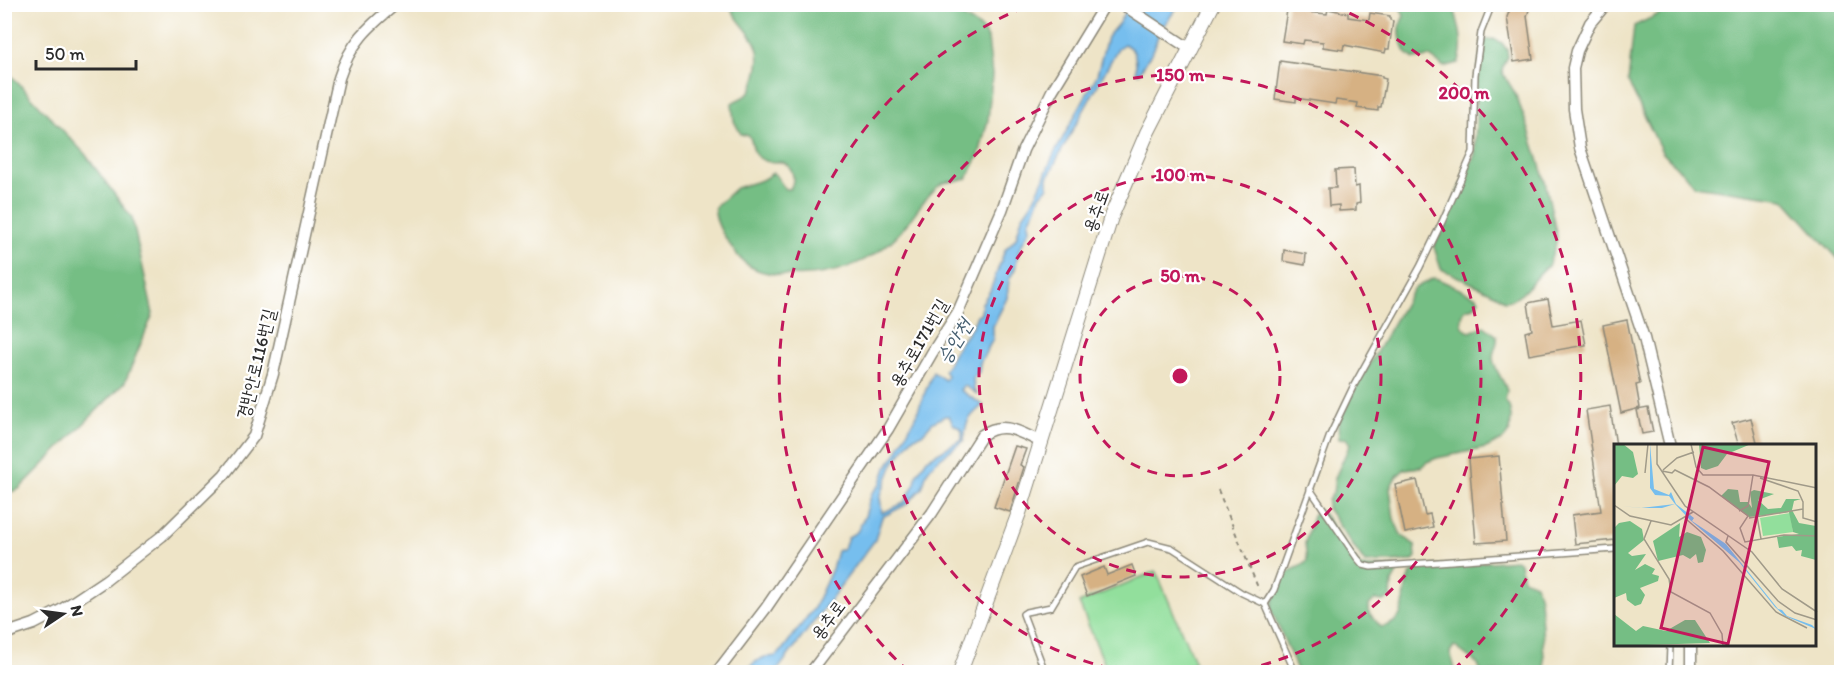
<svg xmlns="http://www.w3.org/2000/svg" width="1846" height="677" font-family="Itim,'Poor Story',sans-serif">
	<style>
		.green { fill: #92df9c; stroke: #5e8564; stroke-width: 1.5 }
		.forest { fill: #75be84; stroke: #507458; stroke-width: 1.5 }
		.water { fill: #76beee; stroke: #50748c; stroke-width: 1.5; fill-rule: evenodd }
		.building { fill: #d6b183 }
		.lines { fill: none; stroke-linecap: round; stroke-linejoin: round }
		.service-casing { stroke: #8c8879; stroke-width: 8 }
		.minor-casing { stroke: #8c8879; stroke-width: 13 }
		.tertiary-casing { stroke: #8c8879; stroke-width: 16 }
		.path { stroke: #8c8879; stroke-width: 2; stroke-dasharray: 4.5 4.5; stroke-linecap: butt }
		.service { stroke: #fff; stroke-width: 5 }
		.minor { stroke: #fff; stroke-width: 10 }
		.tertiary { stroke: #fff; stroke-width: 14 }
		.ring { fill: none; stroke: #c2185b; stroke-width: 3; stroke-dasharray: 10 8 }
		.labels { text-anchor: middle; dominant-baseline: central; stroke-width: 4.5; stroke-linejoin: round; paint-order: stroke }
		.street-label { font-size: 18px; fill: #2b2b2b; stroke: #fff }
		.water-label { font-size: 20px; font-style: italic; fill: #455e6f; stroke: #fff }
		.inset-road { fill: none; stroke: #a09a89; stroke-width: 1.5 }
		.view { fill: #c2185b; fill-opacity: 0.15; stroke: #c2185b; stroke-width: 3 }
		.inset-edge { fill: none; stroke: #2b2b2b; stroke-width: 3 }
		.centre { fill: #c2185b; stroke: #fff; stroke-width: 3 }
		.ring-label { font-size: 18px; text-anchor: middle; font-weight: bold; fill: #c2185b; stroke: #fff; stroke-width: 4.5; stroke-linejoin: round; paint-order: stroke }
	</style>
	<rect width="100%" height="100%" fill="#fff"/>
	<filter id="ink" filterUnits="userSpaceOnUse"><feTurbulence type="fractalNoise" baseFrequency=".0167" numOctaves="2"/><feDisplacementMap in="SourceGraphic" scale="12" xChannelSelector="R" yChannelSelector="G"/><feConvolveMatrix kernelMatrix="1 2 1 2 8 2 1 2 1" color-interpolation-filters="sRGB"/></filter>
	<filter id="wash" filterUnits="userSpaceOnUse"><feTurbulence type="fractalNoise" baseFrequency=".008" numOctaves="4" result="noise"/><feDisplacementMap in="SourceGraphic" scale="24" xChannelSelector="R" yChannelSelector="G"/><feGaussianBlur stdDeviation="1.35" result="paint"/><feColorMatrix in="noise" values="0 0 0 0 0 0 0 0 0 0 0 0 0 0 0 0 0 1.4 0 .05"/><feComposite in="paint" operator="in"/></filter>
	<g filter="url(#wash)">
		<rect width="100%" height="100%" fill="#eee4c7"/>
		<polygon class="green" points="1156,571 1195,663 1173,672 1108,672 1079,603"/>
		<g class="forest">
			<polygon points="1680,4 1841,5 1841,262 1784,199 1695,186 1662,152 1628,82 1634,26"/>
			<path d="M729,5H944L981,28L988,39L992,75L988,120L979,155L967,179C959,182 947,180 940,185C925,196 914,216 902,230C873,264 830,278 787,275C766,274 748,271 735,252C726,239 714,224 715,207L736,188L762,180L773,173C779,177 780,184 786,189H790C796,180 793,164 781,162C771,161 767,164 758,157C751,151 754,143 749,136L741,134L734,121L732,103C737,99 744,98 748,94C753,89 754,82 756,76C767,38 743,34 729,5Z"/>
			<path d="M1399,5H1453C1458,21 1466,46 1458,63L1444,67L1430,57L1414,59C1400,51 1396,29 1404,16Z"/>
			<path d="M1493,39L1502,43L1507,50L1508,57L1503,65L1502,72L1515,93L1529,130L1545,181L1557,236C1557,245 1551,257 1548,266C1532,276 1527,299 1505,301L1497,295L1441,269L1434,247L1475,154L1477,76L1482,44L1486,40Z"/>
			<polygon points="5,69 85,154 132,218 153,314 125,382 19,489 5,494"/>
			<path d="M1433,278L1438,279L1477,297L1479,300L1474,307L1465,309C1460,318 1460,329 1470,332L1484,326L1497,336C1499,345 1492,350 1493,359C1495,371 1504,380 1507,391L1505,400L1509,406L1511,416L1510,431L1504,439L1486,448L1437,458L1427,462L1421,467L1405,469L1396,477L1390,488L1394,519L1401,535L1415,545L1416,557L1412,561L1365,563L1327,508L1328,500L1333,493L1335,478L1350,444L1346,438L1339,439L1338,425L1355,389L1413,289Z"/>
			<path d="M1317,511L1323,513L1361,567H1400L1392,582L1391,597L1383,601L1375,600L1369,605V613L1381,627C1417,621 1394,583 1418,567L1517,560L1520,563L1523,579L1536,584L1540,598L1545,672H1481L1478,664L1454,646L1450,652L1456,672H1298L1271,609C1271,602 1284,575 1290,571C1297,567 1302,567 1307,561L1305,543L1313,516Z"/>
		</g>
		<path class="water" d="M1128,5H1179L1159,32L1154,49L1139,73L1136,72C1136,59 1137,50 1124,44L1118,48L1057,159L1048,178V187L1040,196L1035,210L1029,222L1030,229L1019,250L1015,269L1009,280L1007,298L993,326V339L980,363L979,372L973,378L974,390L978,395L964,385L960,390L983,405C968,418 966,420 964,440L935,462L927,472L922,488L906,505L882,517L875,540L776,672H745C749,667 757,660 765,657C771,656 774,658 779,654L814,608L832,569L837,551L844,548L848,537L857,532L865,516L872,493L880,485L886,468L896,454L917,413L932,374L933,372L945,380L947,375L944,371C949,363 952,356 956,349C963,338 973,329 977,315L981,313L982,303L990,291L1005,250L1016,238L1022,217L1035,198L1054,154L1097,75L1107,37L1119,23ZM945,416H949L953,424L962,430V439L927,459L917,474L915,483L904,503L882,513L880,497L893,464L912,438L922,434L933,422Z"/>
		<g id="blocks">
			<g class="building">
				<polygon points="1288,4 1308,7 1307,12 1327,14 1328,9 1348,13 1348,17 1369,20 1370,13 1390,16 1390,20 1393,21 1389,49 1386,49 1385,53 1344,45 1343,50 1323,47 1323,42 1304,40 1303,44 1282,41"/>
				<polygon points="1512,4 1531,4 1527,16 1533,59 1514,62 1507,17"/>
				<polygon points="1280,61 1382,76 1382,78 1386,79 1381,107 1378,107 1378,111 1357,108 1358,103 1336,100 1335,104 1296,98 1296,102 1275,99"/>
				<polygon points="1354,169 1355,187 1359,186 1360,203 1356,204 1356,210 1339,211 1339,205 1329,206 1328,188 1336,188 1335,170"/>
				<polygon points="1284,250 1306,254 1305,265 1283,261"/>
				<polygon points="1548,299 1553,325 1581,320 1586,345 1529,355 1525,332 1532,330 1528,303"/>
				<polygon points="1627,320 1640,384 1636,385 1640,408 1621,413 1603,325"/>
				<polygon points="1610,406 1616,446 1615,540 1575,544 1572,515 1601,511 1586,410"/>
				<polygon points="1648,408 1653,432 1642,434 1637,410"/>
				<polygon points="1751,418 1758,446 1739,446 1732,423"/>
				<polygon points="1015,446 1026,449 1020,465 1024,467 1010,512 994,507"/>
				<polygon points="1499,456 1506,541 1476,543 1469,459"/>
				<polygon points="1417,480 1425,515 1430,514 1433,527 1405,533 1395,485"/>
				<polygon points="1132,565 1136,576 1087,596 1080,577 1104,567 1107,575"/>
			</g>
		</g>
	</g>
	<g filter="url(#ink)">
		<use href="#blocks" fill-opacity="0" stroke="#8c8879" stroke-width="1.5"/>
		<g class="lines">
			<g class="service-casing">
				<g id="service">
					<polyline points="1310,489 1357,558 1363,565 1371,567 1615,549"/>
					<polyline points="1265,604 1295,672"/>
					<polyline points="1045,672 1023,614 1026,612 1051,607 1075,567 1148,542 1172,548 1242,593 1265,604 1274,590 1330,435 1353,387 1420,267 1442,222 1473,152 1475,75 1481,32 1492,4"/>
					<polyline points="1669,672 1670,646"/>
				</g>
			</g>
			<g class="minor-casing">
				<g id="minor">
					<polyline points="1122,4 1190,49"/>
					<polyline points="1606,4 1590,23 1577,51 1573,68 1574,109 1580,148 1644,338 1670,446"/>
					<path d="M4,634L34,624L61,610L106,580L162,536L224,475L254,436L273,374L339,78C350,43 368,27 396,4"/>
					<polyline points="1691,646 1691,672"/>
					<polyline points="717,672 766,608 888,429 932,353 958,312 1002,210 1023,150 1052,91 1105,4"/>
					<path d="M811,672L932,513L982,435C1003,420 1020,432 1041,442"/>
				</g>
			</g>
			<g class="tertiary-casing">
				<polyline id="tertiary" points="960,672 1020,510 1111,217 1147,133 1213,4"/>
			</g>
			<polyline class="path" points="1218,490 1259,590"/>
			<use href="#service" class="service"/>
			<use href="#minor" class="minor"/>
			<use href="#tertiary" class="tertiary"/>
		</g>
	</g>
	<g class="ring">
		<circle cx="1180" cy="376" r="100"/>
		<circle cx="1180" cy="376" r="201"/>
		<path d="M1128 672A301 301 0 1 1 1232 672"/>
		<path d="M909 672A401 401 0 0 1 1027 6M1333 6A401 401 0 0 1 1451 672"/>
	</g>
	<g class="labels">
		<g class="street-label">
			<text transform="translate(1096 211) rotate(-70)">용추로</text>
			<text transform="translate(919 343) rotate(-60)">용추로171번길</text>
			<text transform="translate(256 364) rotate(-76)">경반안로116번길</text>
			<text transform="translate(828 620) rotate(-53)">용추로</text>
		</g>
		<g class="water-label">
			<text transform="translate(954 341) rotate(-58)">승안천</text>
		</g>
	</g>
	<g transform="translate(1614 444)">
		<rect width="202" height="202" fill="#eee4c7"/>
		<path d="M176,69L179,88L149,92L146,74Z" fill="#92df9c"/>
		<path d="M0,0H9L19,8L24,30L19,34L8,32L0,42ZM85,0H137L113,10L104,22L92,26L87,24ZM114,45L124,46L126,58H134L138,64L136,48L140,46L160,50L144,56L154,65L167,64L172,55H187L180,57L178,66L185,79L202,82V116L187,112L188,106L182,107L178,102L165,104L163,93L185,90L179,88L175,68L135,73L107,52ZM16,77L28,85L30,96L14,109L18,112L32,110L21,126L31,120L41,125L38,130L45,132L44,137L26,144L31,151L27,160L21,162L13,156L12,149L0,154V84L5,79ZM66,79L65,93L73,88L87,93L92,106L89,118L84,119L82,110L76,115L69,111L44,117L39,97ZM0,170L22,187L29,182L52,187L71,176H81L96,199L0,202Z" fill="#75be84"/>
		<path d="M36,0L40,45L55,51L57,48L62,60L80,74L78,77L112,100L164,165L168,166L173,172L198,181L202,185L171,172L161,163L125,118L76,76L61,60L48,64H26L8,62L0,57L8,62L27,64L61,60L55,52L41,51L36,44Z" fill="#76beee"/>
		<path class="inset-road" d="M43,0V20L71,62L138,108L168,145L203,168M77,0L82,23L89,31H139L203,44M49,26L63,14L80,8M48,27L58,29L61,26L95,43L134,72L126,84L131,98L170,91L203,92M31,29L34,0M146,34L184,47L189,58V74L203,78M0,61L16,72L57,81L79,68M125,67L134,62L139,31M143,72L147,95M135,74L189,65M72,75L109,107L162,168L193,184M37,77L30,95L55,135L57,148L96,169L108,190L109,202M114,92L112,98L164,157L181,169L203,176"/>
		<path class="view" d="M89,3L155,18L114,200L47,184Z"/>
		<rect width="202" height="202" class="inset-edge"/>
	</g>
	<circle cx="1180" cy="376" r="9" class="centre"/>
	<g class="ring-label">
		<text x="1180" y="81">150 m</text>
		<text x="1464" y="99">200 m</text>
		<text x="1180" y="181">100 m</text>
		<text x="1180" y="282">50 m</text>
	</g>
	<rect width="1846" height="677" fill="none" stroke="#fff" stroke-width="24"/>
	<g transform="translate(63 614) rotate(77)" stroke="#ffffff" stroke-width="4.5" paint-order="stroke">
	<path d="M0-4.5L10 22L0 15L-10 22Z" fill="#2b2b2b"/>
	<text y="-9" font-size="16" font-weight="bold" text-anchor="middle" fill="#2b2b2b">N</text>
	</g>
	<path d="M36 60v9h100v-9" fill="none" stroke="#2b2b2b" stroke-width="3"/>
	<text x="45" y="60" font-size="18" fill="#2b2b2b" stroke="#ffffff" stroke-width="4.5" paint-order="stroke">50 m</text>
</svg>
